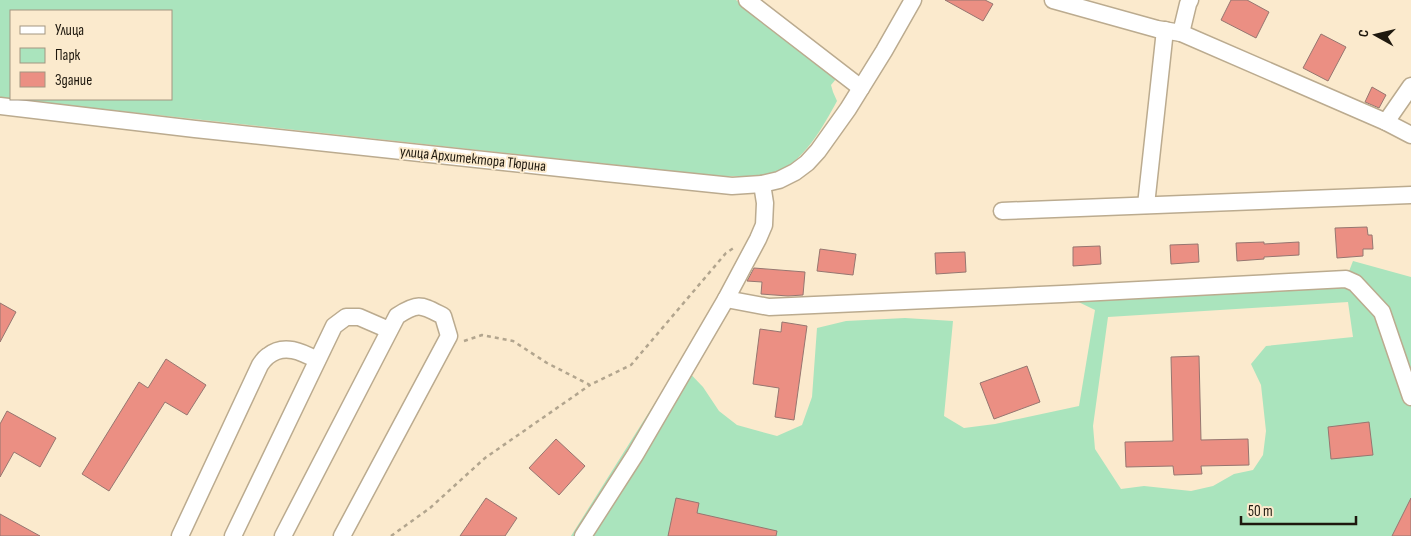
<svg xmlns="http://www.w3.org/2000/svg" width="1411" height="536" font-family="'Sofia Sans Condensed',sans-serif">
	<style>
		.green { fill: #aae4bd; fill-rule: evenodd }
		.building { fill: #eb8f83; stroke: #967670 }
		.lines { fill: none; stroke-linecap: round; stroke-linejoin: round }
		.minor-casing { stroke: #bbab8f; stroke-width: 19 }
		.path { stroke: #b2a58e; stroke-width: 2.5; stroke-dasharray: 4 4; stroke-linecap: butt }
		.minor { stroke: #fff; stroke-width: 16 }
		.labels { text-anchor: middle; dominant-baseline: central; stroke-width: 4; stroke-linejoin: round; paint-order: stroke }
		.street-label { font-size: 15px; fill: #1e180e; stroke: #fbeacd }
	</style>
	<rect width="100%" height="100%" fill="#fbeacd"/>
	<g class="green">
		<path d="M0,0H736L836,79L831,85L833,92L837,101C824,125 803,164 775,172C757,178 737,176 718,176L0,98ZM11,11H171V99H11Z"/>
		<path d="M1353,261L1411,277V536H571L680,363L703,387L719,411L737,425L777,436L802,425L812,397L817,328L846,321L905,318L953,321L944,416L964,428L995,424L1079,406L1095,310L1062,294L1346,279ZM1348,302L1353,337L1266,346L1251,364L1261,385L1266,431L1263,455L1253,470L1234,474L1213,486L1191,491L1144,486L1121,489L1095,449L1093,426L1108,317Z"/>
	</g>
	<g class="building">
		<polygon points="945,0 985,0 993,4 983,21"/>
		<polygon points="1231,0 1247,0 1269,12 1256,38 1221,20"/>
		<polygon points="1321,34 1346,47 1328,81 1303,68"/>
		<polygon points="1372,87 1386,95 1379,108 1365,102"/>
		<polygon points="1367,227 1368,235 1372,235 1373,249 1363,249 1363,256 1337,258 1335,228"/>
		<polygon points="1264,242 1264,244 1299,242 1299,255 1264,257 1264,259 1237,261 1236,243"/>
		<polygon points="1198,244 1199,262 1171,264 1170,245"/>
		<polygon points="1100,246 1101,264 1073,266 1073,247"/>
		<polygon points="820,249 856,254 853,275 817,271"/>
		<polygon points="965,252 966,272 936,274 935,253"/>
		<polygon points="754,268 805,272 803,295 788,296 761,294 762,282 747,281"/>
		<polygon points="0,303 16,312 0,342"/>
		<polygon points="782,322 807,326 794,420 775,417 779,388 753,384 760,329 781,332"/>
		<polygon points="1199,356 1201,440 1248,439 1249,465 1201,466 1202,474 1174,475 1173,466 1126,467 1125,442 1173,441 1171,357"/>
		<polygon points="166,359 206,385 187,415 165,402 109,491 82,474 139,382 148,388"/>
		<polygon points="1027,366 1040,402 994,419 980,383"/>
		<polygon points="7,411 56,438 40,467 14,452 0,477 0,424"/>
		<polygon points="1369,422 1373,455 1331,459 1328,427"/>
		<polygon points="556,439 585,466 559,495 529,468"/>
		<polygon points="486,498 517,518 505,536 460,536"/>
		<polygon points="676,498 699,503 697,513 777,531 776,536 668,536"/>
		<polygon points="1411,498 1411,536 1392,536"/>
		<polygon points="0,514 40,536 0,536"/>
	</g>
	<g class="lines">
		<g class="minor-casing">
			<g id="minor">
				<polyline points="747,0 861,88"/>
				<polyline points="1053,0 1157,29 1181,33 1386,122 1411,135"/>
				<polyline points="1181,33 1188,4 1190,0"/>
				<polyline points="0,106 195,129 606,173 732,186 762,184 779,180 795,172 807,163 818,151 848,109 884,51 913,0"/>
				<polyline points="1386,122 1411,86"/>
				<polyline points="1146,205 1165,30"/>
				<polyline points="1002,211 1411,195"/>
				<polyline points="726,299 769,307 1062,294 1346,279 1355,283 1382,312 1411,397"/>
				<path d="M180,536L260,365C262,362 265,358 268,356C284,343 302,352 317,360"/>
				<polyline points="233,536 334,326 346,317 359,317 389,330"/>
				<path d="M283,536L397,316C419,302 421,305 443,316L449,336L342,536"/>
				<polyline points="583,536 635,455 726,299 758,239 764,225 765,203 762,184"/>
			</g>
		</g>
		<g class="path">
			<polyline points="464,341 482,335 513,341 547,363 590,385 631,365 726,253 735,247"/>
			<polyline points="391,536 430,508 485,458 590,385"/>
		</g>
		<use href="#minor" class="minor"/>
	</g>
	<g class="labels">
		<g class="street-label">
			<text transform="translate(473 159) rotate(6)">улица Архитектора Тюрина</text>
		</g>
	</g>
	<rect x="10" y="10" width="162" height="90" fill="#fbeacd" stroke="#a39681"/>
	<rect x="20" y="26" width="25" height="8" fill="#ffffff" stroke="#a39681"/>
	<text x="55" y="35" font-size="15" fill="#1e180e">Улица</text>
	<rect x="20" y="48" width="25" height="15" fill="#aae4bd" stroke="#a39681"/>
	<text x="55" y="60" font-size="15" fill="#1e180e">Парк</text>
	<rect x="20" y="72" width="25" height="15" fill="#eb8f83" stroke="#a39681"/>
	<text x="55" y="85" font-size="15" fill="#1e180e">Здание</text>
	<g transform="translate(1376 35) rotate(278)" stroke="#fbeacd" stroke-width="4" paint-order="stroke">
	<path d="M0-4L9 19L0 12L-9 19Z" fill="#1e180e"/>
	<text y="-8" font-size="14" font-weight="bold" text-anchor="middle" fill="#1e180e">С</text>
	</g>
	<path d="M1241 516v8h115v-8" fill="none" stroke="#1e180e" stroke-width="2.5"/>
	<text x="1248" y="516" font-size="15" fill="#1e180e" stroke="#fbeacd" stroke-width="4" paint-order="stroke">50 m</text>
</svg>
